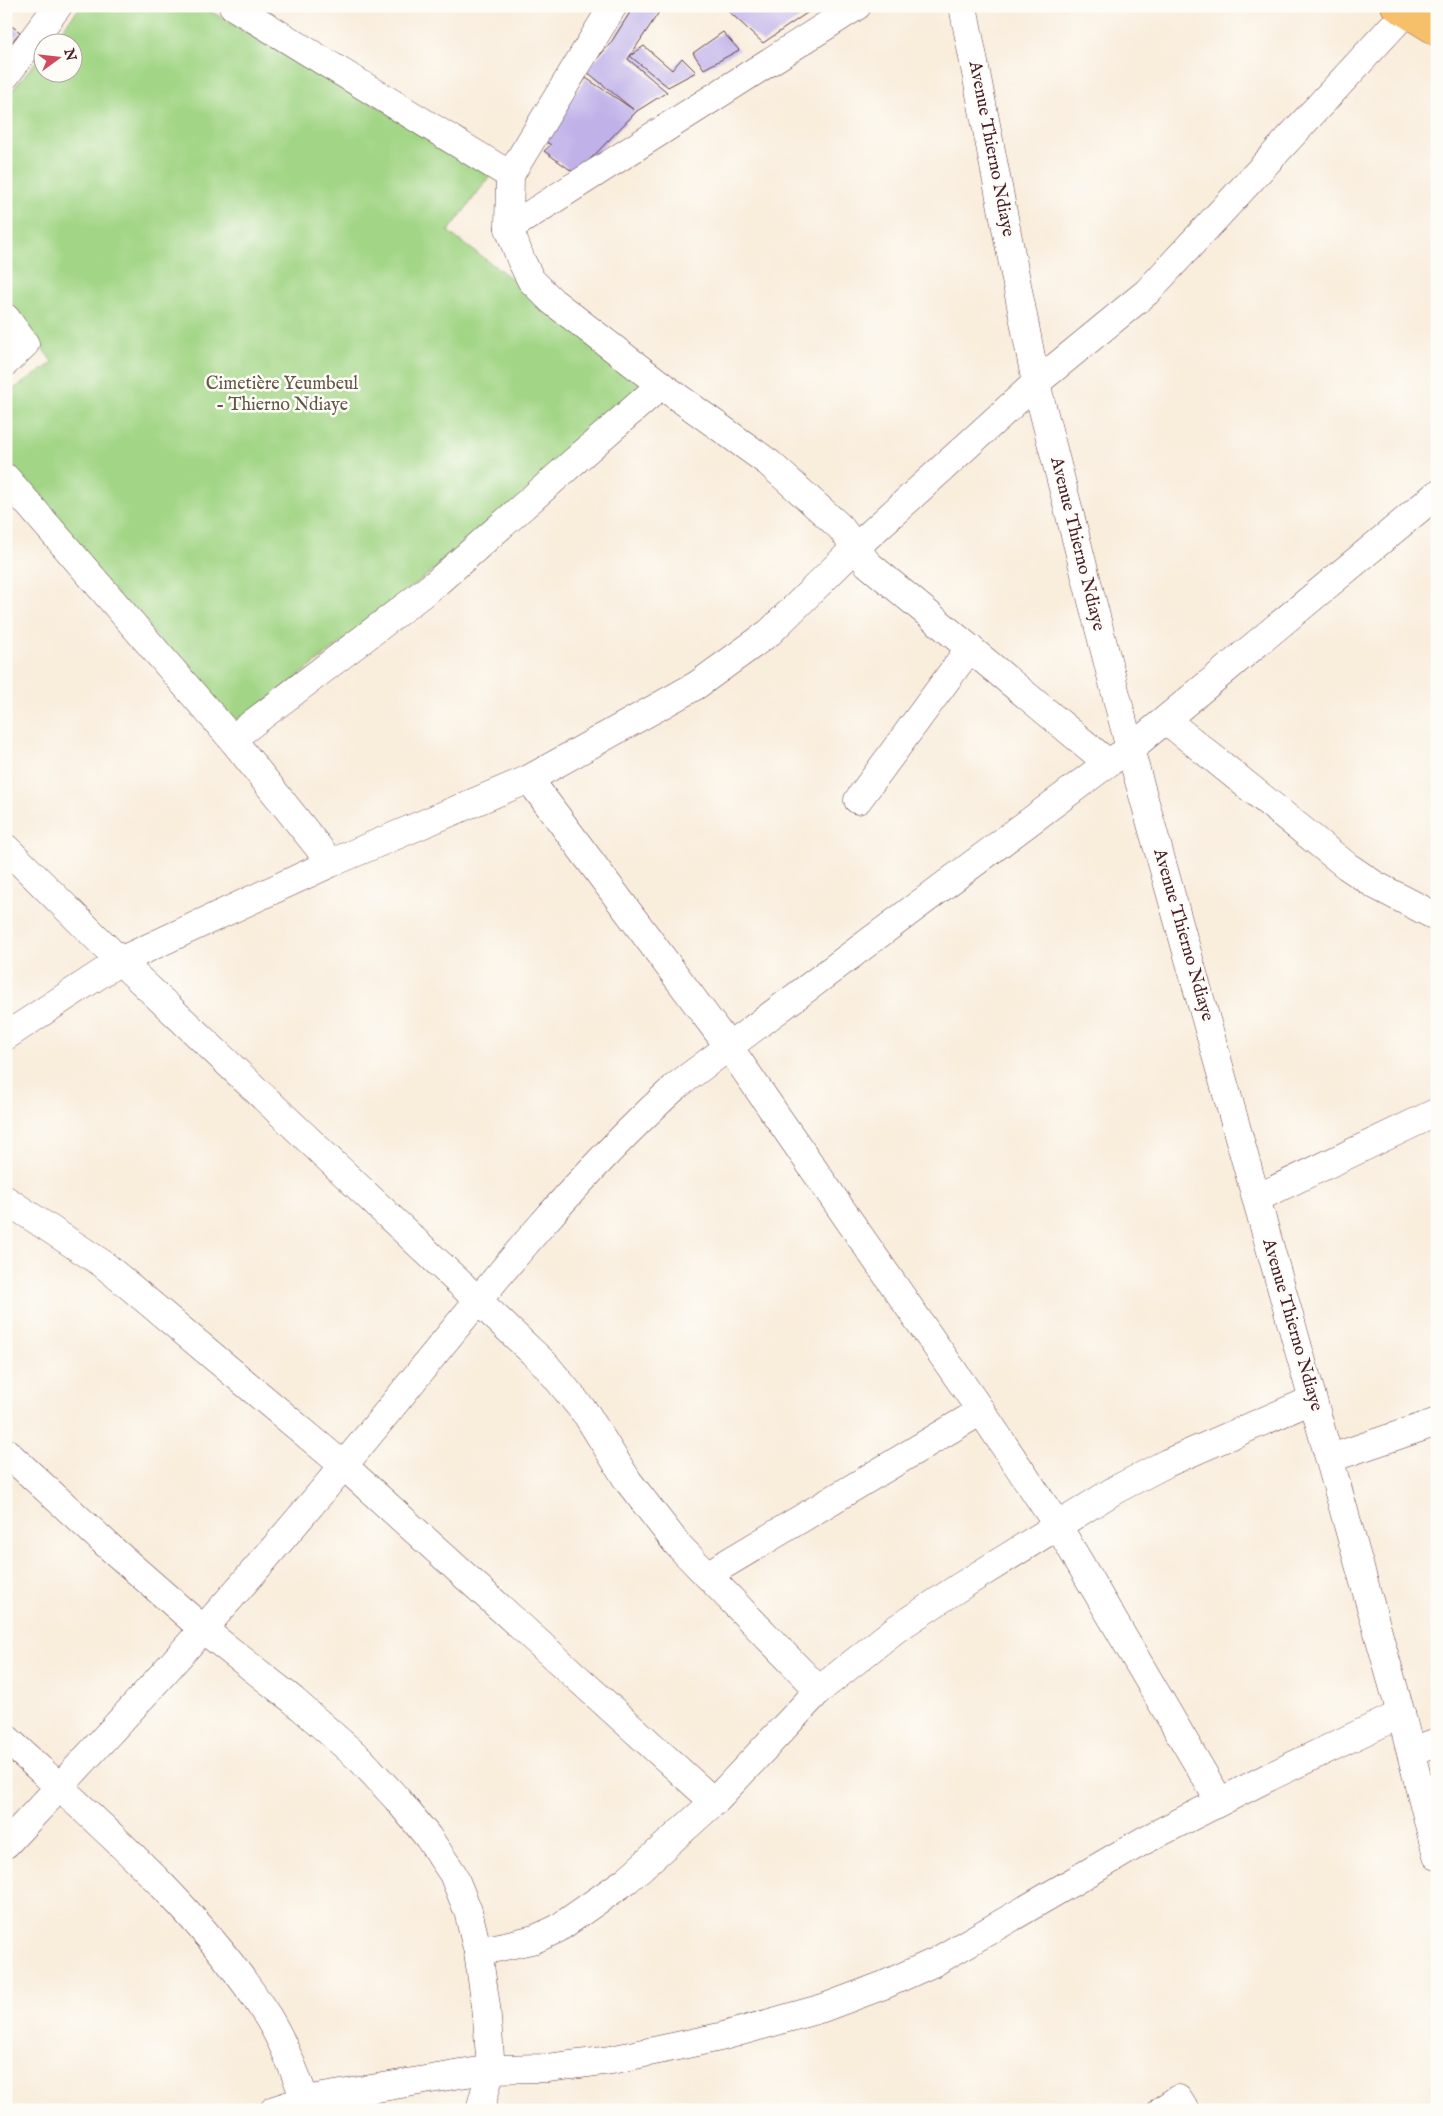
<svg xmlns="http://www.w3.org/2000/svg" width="1443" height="2116" font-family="'IM FELL English',serif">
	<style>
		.green { fill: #a2d585; stroke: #767a58 }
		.building { fill: #c0b1e9 }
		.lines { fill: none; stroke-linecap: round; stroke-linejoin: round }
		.minor-casing { stroke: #643e46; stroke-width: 29 }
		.major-casing { stroke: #643e46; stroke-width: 29 }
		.minor { stroke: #fff; stroke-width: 28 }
		.major { stroke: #f6c06b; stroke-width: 28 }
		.labels { text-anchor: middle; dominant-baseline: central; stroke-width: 5; stroke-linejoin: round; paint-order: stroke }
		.street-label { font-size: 18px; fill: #4a1f2b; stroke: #fdfcf7 }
		.park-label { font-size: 18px; fill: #645646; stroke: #fdfcf7 }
	</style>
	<rect width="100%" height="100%" fill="#fdfcf7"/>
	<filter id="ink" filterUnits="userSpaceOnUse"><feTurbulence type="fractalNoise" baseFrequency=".02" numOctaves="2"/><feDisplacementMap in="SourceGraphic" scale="10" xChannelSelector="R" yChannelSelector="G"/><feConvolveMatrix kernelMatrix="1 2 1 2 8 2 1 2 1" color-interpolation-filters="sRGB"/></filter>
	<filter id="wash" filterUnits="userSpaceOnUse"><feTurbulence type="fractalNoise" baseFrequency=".0096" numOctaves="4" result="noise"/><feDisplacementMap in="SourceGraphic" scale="20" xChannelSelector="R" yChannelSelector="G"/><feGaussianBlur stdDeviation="1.12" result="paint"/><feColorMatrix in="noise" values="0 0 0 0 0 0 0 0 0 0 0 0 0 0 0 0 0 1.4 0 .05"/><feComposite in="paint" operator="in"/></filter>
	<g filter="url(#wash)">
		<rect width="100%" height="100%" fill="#f9eddc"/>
		<polygon class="green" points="81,6 201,6 493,172 448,232 663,389 237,725 50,522 6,461 6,394 53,363 6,297 6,98 42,54 42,72 72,72 72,42 52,42"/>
		<g id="blocks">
			<g class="building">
				<polygon points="634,6 663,6 628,59 667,92 637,111 576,174 544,151 551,145 543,140 586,78 634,110 586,71 610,44"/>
				<polygon points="723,6 817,6 763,43"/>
				<polygon points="6,22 20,32 6,49"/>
				<polygon points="723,32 739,50 704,69 693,53"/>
				<polygon points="644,46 672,70 682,58 696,72 668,87 630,56"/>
			</g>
		</g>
	</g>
	<g filter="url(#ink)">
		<use href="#blocks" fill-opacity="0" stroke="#643e46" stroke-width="1"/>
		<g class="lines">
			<g class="minor-casing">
				<g id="minor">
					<polyline points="233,6 510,175"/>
					<polyline points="613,6 510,175 509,228 521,260 531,280 552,301 661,385 769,463 840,527 868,564 1108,763"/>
					<polyline points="963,6 1036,383 1130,749 1401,1714 1437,1856"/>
					<polyline points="6,75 58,6"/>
					<polyline points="509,228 857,6"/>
					<polyline points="6,318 25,344 6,362"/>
					<polyline points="6,478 232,739 331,863"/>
					<polyline points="1166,720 1347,866 1375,885 1437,917"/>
					<polyline points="232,739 435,584 661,385"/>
					<polyline points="529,779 729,1047 981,1411 1058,1526 1220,1802"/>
					<polyline points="858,800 970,648"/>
					<polyline points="6,848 120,961 545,1364 587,1415 628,1481 677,1544 819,1690"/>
					<polyline points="6,1036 120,961 331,863 529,779 697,685 770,632 856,547 1036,383 1147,292 1405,13"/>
					<polyline points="1257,1198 1437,1112"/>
					<polyline points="6,1200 103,1264 344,1466 714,1802"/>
					<polyline points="6,1452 114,1551 204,1630 293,1700 361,1760 397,1799 428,1837 453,1874 468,1911 478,1952 486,2006 491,2069 480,2110"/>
					<polyline points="1331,1458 1437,1422"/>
					<polyline points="707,1575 981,1411"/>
					<path d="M6,1738C99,1824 200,1909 268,2017C284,2043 295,2072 305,2100"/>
					<polyline points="1411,1751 1437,1742"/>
					<path d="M6,1844C122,1721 236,1596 344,1465C451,1336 551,1200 675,1087L1108,763L1130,749L1437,494"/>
					<polyline points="478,1952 535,1939 557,1929 627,1880 714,1802 819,1690 896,1629 958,1588 1115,1490 1167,1463 1312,1400"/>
					<polyline points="274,2110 305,2100 491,2069 547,2068 611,2060 720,2037 823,2008 884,1985 935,1962 1143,1841 1269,1777 1401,1714"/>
					<polyline points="1162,2110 1178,2099 1185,2110"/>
				</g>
			</g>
			<g class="major-casing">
				<polyline id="major" points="1395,6 1437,32"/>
			</g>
			<use href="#minor" class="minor"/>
			<use href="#major" class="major"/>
		</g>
	</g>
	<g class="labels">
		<g class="street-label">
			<text transform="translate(991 149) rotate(79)">Avenue Thierno Ndiaye</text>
			<text transform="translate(1077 544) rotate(76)">Avenue Thierno Ndiaye</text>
			<text transform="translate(1183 935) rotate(74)">Avenue Thierno Ndiaye</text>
			<text transform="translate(1292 1325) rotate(74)">Avenue Thierno Ndiaye</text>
		</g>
		<g class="park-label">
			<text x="282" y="384">Cimetière Yeumbeul<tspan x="282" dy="21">- Thierno Ndiaye</tspan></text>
		</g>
	</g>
	<rect width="1443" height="2116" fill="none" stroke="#fdfcf7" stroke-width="25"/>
	<g transform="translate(58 58) rotate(75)"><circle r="24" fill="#fdfcf7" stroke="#b5a4a5"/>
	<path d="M0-4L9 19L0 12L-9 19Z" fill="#d1495b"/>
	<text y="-8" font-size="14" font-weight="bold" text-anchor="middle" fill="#4a1f2b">N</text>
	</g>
</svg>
